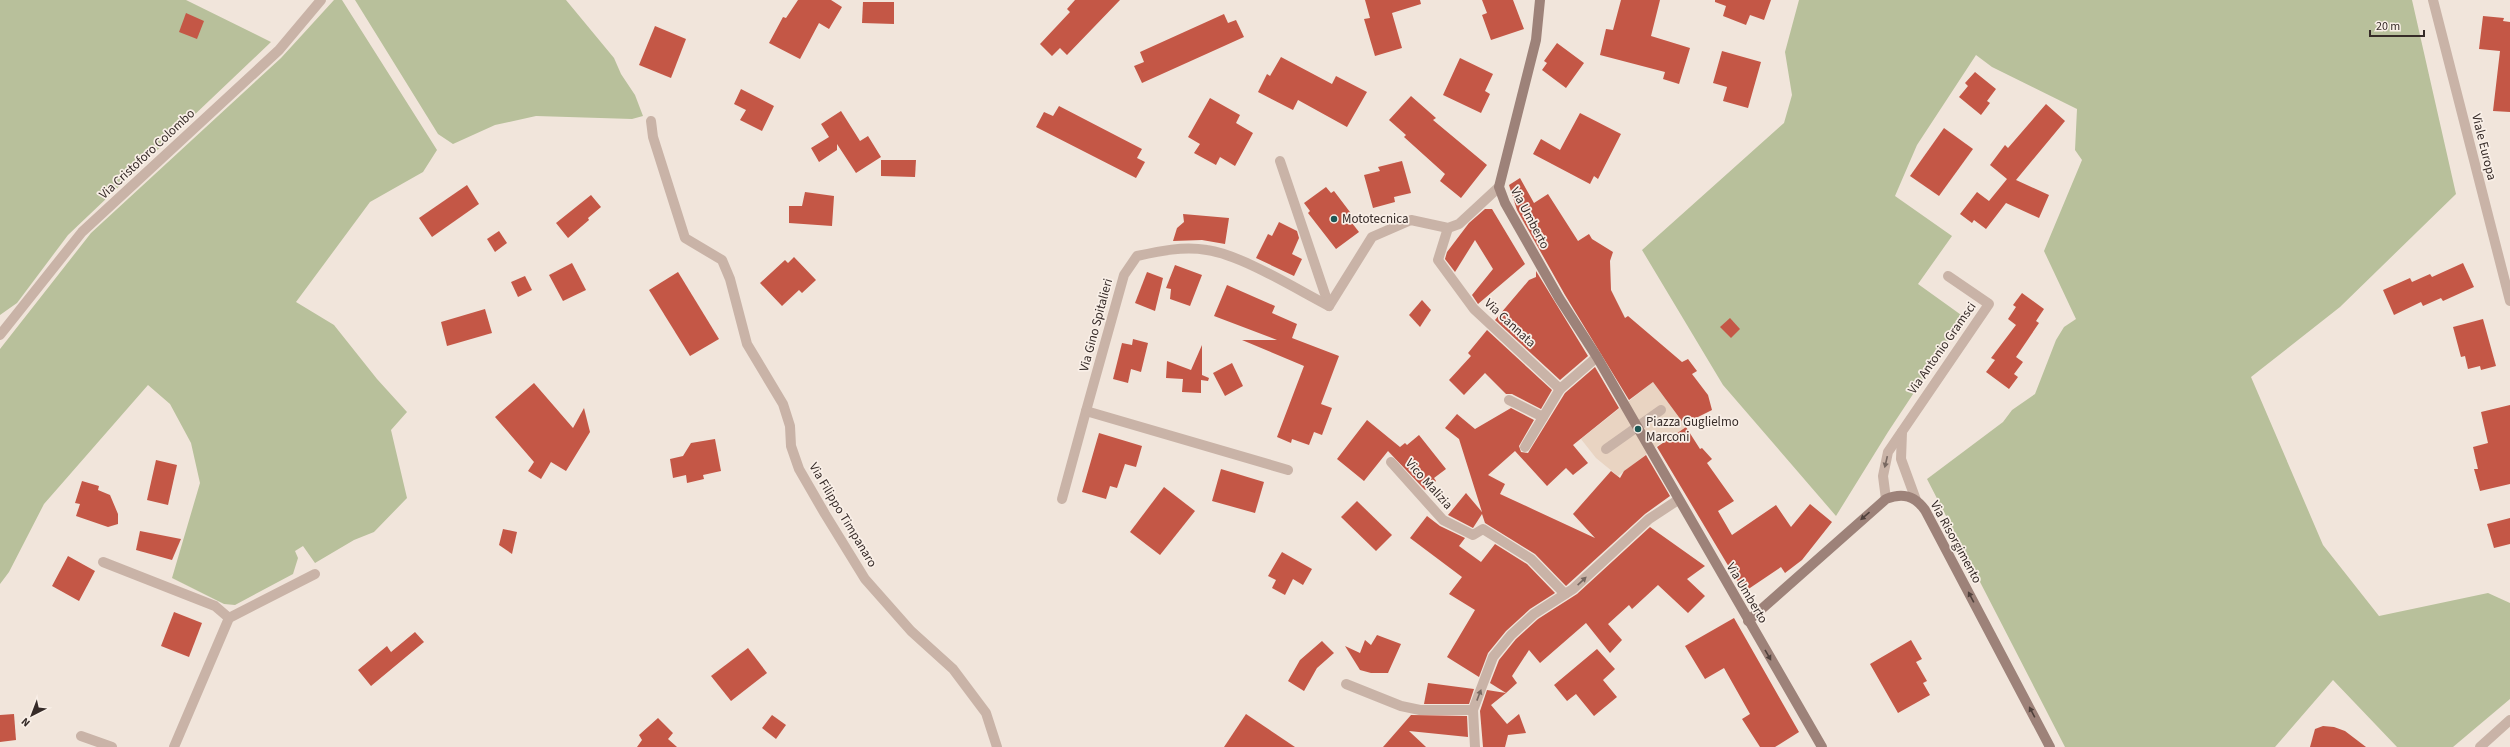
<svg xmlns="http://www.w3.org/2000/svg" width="2510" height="747" font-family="'Source Sans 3',sans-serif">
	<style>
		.green { fill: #b8c09b }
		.plaza { fill: #e9d4c2 }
		.building { fill: #c45746 }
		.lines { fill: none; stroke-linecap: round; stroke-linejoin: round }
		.minor { stroke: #c9b3a7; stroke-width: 10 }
		.tertiary { stroke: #c9b3a7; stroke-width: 10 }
		.secondary { stroke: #9d8279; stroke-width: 10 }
		.oneway { fill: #786861 }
		.oneway2 { fill: #50413c }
		.poi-dot { fill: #1e5755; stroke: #f9efe7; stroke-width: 1.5 }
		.labels { text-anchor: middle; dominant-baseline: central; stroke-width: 3.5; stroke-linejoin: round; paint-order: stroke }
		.street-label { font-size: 13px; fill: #362b28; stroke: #f9efe7 }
		.poi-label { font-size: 13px; fill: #362b28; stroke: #f9efe7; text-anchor: start }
	</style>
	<rect width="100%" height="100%" fill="#f1e5db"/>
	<g class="green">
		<polygon points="0,0 186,0 271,42 68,235 17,303 0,315"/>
		<polygon points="334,0 342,0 437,150 423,172 370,202 296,302 334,325 377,379 407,412 391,430 407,498 374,532 354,540 315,563 303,546 295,551 298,558 293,574 235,605 224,604 172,578 200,483 191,443 170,404 148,385 44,504 9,572 0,584 0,349 91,233 281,58"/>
		<polygon points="355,0 566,0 614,58 621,74 635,95 643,116 632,119 536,116 495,125 453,144 438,134"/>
		<polygon points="1799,0 2412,0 2456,194 2340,307 2251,377 2323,545 2379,616 2488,593 2510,603 2510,699 2453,747 2397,747 2333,680 2275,747 2065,747 1927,479 2003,422 2012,410 2035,394 2056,340 2064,327 2076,319 2044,251 2082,160 2075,150 2077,109 1992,67 1976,55 1917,145 1895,196 1952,236 1918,284 1964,317 1888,432 1836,516 1723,385 1642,250 1784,123 1792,95 1785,52"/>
	</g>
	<polygon class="plaza" points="1653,382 1686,427 1658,445 1618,476 1596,458 1581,439"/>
	<g class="building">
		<polygon points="798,0 831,0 842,7 829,29 819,23 800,59 769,43 783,17 786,18"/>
		<polygon points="1075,0 1120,0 1067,55 1060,48 1052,56 1040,44 1070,12 1067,9"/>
		<polygon points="1365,0 1420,0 1421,4 1392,13 1402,48 1375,56 1364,19 1370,18"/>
		<polygon points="1482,0 1513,0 1524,29 1491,40 1482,15 1487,13"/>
		<polygon points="1621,0 1660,0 1651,36 1690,48 1679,84 1663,79 1665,72 1600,55 1606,29 1613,30"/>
		<polygon points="1715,0 1771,0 1764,20 1750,15 1746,25 1723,16 1726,6 1715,2"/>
		<polygon points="863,2 894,2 894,24 862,23"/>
		<polygon points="186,13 204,21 197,39 179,32"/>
		<polygon points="1224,14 1228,23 1236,20 1244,37 1142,83 1134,66 1144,62 1140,52"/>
		<polygon points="2483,16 2504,18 2503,21 2510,22 2510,112 2493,111 2500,51 2479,49"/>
		<polygon points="655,26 686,39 671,78 639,65"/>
		<polygon points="1557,43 1584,63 1566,88 1542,70 1547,63 1544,61"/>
		<polygon points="1722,51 1761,62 1748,108 1723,101 1727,87 1713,83"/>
		<polygon points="1281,57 1332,84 1336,76 1367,92 1347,127 1298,100 1293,110 1258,92 1267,74 1270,76"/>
		<polygon points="1460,58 1493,74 1485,91 1490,94 1481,113 1443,95"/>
		<polygon points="1975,72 1996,89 1987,101 1990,103 1981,115 1959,97 1968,86 1965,83"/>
		<polygon points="741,89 774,106 762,131 740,120 746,110 734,104"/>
		<polygon points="1411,96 1436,118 1433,120 1487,165 1461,198 1440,181 1445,174 1404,137 1406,135 1389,120"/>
		<polygon points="1210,98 1240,115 1236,123 1253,133 1235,166 1220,157 1216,165 1194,153 1200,144 1188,137"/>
		<polygon points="2046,104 2065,121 2016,180 2049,195 2039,218 2006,203 1986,229 1974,220 1972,223 1960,214 1977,192 1989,201 2007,179 1990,165 2005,145 2008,148"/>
		<polygon points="1059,106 1142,149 1137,158 1145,162 1136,178 1036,127 1044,112 1053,116"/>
		<polygon points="841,111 860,141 868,136 881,157 856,173 837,144 837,150 819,162 811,148 829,137 821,124"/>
		<polygon points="1580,113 1621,134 1598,179 1594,176 1590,184 1533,154 1541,139 1560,150"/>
		<polygon points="1944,128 1973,149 1939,196 1910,176"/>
		<polygon points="881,160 916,160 915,177 881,176"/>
		<polygon points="1402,161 1411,193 1394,197 1395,202 1373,208 1364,175 1380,171 1378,167"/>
		<polygon points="1520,178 1534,203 1548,194 1578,241 1589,234 1592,239 1613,252 1610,261 1611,290 1625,318 1628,316 1682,362 1688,359 1697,371 1692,374 1708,395 1712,410 1684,424 1653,382 1629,400 1565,295 1517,210 1509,185"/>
		<polygon points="467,185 479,204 432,237 419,218"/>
		<polygon points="1326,187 1331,193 1334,191 1356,220 1352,223 1359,232 1336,249 1308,213 1310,211 1304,203"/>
		<polygon points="805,192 834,196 832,226 789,223 789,206 802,206"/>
		<polygon points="591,195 601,207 588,218 589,220 568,238 556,223"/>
		<polygon points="1485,209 1492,209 1525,264 1478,304 1472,295 1493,269 1475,240 1455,272 1445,259 1447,252 1469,223"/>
		<polygon points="1183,214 1229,218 1225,244 1202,240 1173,241 1177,228 1184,222"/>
		<polygon points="1279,222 1297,231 1299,238 1292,254 1302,259 1294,276 1256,258 1268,234 1272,236"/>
		<polygon points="499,231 507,243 495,252 487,239"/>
		<polygon points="794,257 816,280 802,293 799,290 782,306 760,283 785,260 788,263"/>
		<polygon points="572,263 586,290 563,301 549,275"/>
		<polygon points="2463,263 2474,287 2443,301 2441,298 2423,306 2421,302 2394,315 2383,290 2410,278 2412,282 2430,274 2432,277"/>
		<polygon points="1175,265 1202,275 1190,306 1170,299 1171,289 1166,288"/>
		<polygon points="1536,271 1588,356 1560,380 1495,320 1529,280 1536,277"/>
		<polygon points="678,272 719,339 690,356 649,290"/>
		<polygon points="1147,272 1163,278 1155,311 1135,303"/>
		<polygon points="525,276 532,290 518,297 511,282"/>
		<polygon points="1227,285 1275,306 1272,313 1297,324 1292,338 1339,356 1321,404 1332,408 1322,435 1314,432 1309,445 1292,439 1291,443 1277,437 1304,366 1242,340 1277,340 1214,316"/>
		<polygon points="2022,293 2044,309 2036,321 2039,323 2016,357 2023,362 2014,374 2018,377 2009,389 1986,372 1995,360 1991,358 2016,325 2008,319 2016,307 2013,305"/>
		<polygon points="1422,300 1431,310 1420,327 1409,315"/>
		<polygon points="485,309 492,333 447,346 441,322"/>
		<polygon points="1730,318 1740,329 1731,338 1720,327"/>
		<polygon points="2483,319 2496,366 2481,370 2480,366 2468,369 2465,356 2461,357 2453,327"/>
		<polygon points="1487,330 1552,390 1541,409 1512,394 1506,394 1485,373 1464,395 1449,380 1471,356 1468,353"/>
		<polygon points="1133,339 1148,343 1141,372 1131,369 1128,383 1113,379 1122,343 1132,345"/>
		<polygon points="1202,345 1202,375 1209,378 1208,381 1201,380 1201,393 1182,392 1183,379 1166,378 1167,361 1191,370"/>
		<polygon points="1232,363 1243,386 1225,396 1213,373"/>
		<polygon points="1595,367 1619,408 1573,445 1588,463 1573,475 1566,468 1547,486 1515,451 1488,475 1505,484 1500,494 1595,538 1573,514 1611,471 1620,478 1624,471 1646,455 1670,496 1645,514 1566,586 1535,554 1485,523 1482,514 1473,528 1448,515 1466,493 1482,512 1459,439 1445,428 1457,414 1475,429 1511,408 1534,420 1519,446 1521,452 1528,453 1565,393"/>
		<polygon points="534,383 573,428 584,408 590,432 566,471 551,462 541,479 528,471 534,462 495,417"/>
		<polygon points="2510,405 2510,484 2480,491 2474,469 2478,469 2473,447 2488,443 2481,412"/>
		<polygon points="1367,420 1400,447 1405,443 1407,445 1419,435 1446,469 1434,478 1436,481 1425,490 1388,451 1364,481 1337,459"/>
		<polygon points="1686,427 1700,449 1702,448 1712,459 1707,463 1734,501 1718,511 1732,535 1776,505 1791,527 1810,504 1832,522 1802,560 1785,573 1781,567 1744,592 1657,447"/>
		<polygon points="1099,433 1142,446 1136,467 1125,464 1117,488 1110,486 1106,499 1082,492"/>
		<polygon points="715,439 721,471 703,475 704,479 687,483 686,475 673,478 670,459 683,456 691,443"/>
		<polygon points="156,460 177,465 168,505 147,500"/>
		<polygon points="1221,469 1264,482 1255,513 1212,501"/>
		<polygon points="82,481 99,486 98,490 110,495 118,514 118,524 108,527 76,516 80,504 75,503"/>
		<polygon points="1164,487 1195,511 1160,555 1130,532"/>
		<polygon points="1357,501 1392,535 1376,551 1341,517"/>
		<polygon points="1427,516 1440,526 1465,538 1459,546 1481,562 1495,544 1527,564 1555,593 1530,609 1506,631 1488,653 1479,677 1447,657 1475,610 1449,594 1462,577 1410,538"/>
		<polygon points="2510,518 2510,544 2494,548 2487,524"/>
		<polygon points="1650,527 1705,566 1687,579 1705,596 1688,613 1658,585 1632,609 1629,605 1608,624 1622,640 1610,653 1586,623 1540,663 1529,650 1512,676 1517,683 1506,693 1490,683 1499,660 1516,639 1538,619 1577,594"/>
		<polygon points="503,529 517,532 512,554 499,545"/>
		<polygon points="140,531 181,539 172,560 136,550"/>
		<polygon points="1282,552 1312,569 1303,585 1293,579 1285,595 1272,588 1276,580 1268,576"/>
		<polygon points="68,556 95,571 79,601 52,586"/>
		<polygon points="174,612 202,623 189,657 161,646"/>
		<polygon points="1734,618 1799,732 1775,747 1760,747 1742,719 1750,714 1724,668 1705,679 1685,646"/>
		<polygon points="415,632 424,642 371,686 358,670 387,646 391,652"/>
		<polygon points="1377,635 1401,644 1388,673 1371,673 1360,670 1345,646 1360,653 1365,640 1371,645"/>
		<polygon points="1911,640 1922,659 1916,662 1927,681 1923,683 1930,695 1898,713 1870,664"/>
		<polygon points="1322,641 1334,653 1317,668 1304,691 1288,681 1300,660"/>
		<polygon points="748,648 767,673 731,701 711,676"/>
		<polygon points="1597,649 1615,669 1603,680 1617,697 1594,716 1576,694 1567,701 1554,685"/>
		<polygon points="1428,683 1474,689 1469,704 1424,704"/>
		<polygon points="1487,690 1506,693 1491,705 1507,724 1519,714 1526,733 1508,735 1505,747 1483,747 1480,711"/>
		<polygon points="14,714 16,740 0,742 0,715"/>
		<polygon points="1246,714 1295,747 1224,747"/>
		<polygon points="772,715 786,725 776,739 762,728"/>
		<polygon points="1411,715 1467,716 1468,737 1409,731 1426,747 1383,747"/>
		<polygon points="658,718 673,733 668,739 677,747 637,747 642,740 639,735"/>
		<polygon points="2323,726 2334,727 2345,731 2366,747 2310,747 2315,729"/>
	</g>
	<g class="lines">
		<g class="minor">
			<polyline points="651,121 653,137 685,238 722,260 730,279 747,344 783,404 790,426 791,446 799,469 825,514 865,579 911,631 953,669 986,713 997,747"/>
			<polyline points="1280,161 1329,306"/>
			<polyline points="1448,228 1438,260 1474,309 1560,389 1597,357"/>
			<polyline points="0,335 82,232 279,50 321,0"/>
			<polyline points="1509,400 1543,417"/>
			<polyline points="1902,432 1901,459 1916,500"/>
			<polyline points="1525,447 1560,389"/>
			<polyline points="1606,449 1661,410"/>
			<polyline points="1391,462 1443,520 1473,535 1483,529 1531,559 1565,594"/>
			<path d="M1288,470L1086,411L1124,275L1137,256C1160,251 1183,246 1207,250C1242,255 1296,289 1329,306L1372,237L1411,220L1448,228L1459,224L1499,187"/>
			<polyline points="1062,499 1086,411"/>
			<polyline points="1886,499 1883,476 1888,452 1989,304 1948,276"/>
			<polyline points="103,562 215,606 229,618"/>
			<polyline points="1346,684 1401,706 1420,710 1473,710"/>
			<polyline points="81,736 112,747"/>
			<polyline points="174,747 229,618 315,574"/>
			<polyline points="1475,747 1473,710 1493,657 1511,635 1534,614 1573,589 1649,519 1678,500"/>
			<polyline points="2480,747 2510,720"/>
		</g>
		<polyline class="tertiary" points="2433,0 2510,301"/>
		<g class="secondary">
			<polyline points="1540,0 1536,40 1499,187 1505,203 1559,298 1597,357 1822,747"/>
			<path d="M1748,621L1886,499C1903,492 1915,496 1925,510L2050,747"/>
		</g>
	</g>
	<defs><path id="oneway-solid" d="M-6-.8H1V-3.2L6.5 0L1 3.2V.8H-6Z"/></defs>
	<g class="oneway">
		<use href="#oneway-solid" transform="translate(1886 462) rotate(103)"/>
		<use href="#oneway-solid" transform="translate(1582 581) rotate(-43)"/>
		<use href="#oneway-solid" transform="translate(1479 695) rotate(-69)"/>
	</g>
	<g class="oneway2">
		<use href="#oneway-solid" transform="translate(1865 516) rotate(139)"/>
		<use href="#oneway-solid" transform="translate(1971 597) rotate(-118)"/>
		<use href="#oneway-solid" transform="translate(1768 655) rotate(60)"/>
		<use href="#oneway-solid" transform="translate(2032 712) rotate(-118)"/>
	</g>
	<g class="poi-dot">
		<circle cx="1334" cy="219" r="4"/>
		<circle cx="1638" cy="429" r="4"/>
	</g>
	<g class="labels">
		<g class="street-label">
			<text transform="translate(2484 147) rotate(76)">Viale Europa</text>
			<text transform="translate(147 154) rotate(-43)">Via Cristoforo Colombo</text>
			<text transform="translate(1530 218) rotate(62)">Via Umberto</text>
			<text transform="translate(1510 323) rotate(43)">Via Cannata</text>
			<text transform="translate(1096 325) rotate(-75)">Via Gino Spitalieri</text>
			<text transform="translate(1942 348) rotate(-55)">Via Antonio Gramsci</text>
			<text transform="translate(1429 484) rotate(48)">Vico Malizia</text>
			<text transform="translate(843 515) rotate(59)">Via Filippo Timpanaro</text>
			<text transform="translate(1956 542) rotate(61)">Via Risorgimento</text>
			<text transform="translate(1747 593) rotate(59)">Via Umberto</text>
		</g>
		<g class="poi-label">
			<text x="1342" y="219">Mototecnica</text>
			<text x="1646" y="422">Piazza Guglielmo<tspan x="1646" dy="15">Marconi</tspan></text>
		</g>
	</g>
	<g transform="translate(32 715) rotate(222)" stroke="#f9efe7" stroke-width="3" paint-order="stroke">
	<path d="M0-3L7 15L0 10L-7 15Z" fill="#362b28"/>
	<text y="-6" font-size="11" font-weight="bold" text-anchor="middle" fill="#362b28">N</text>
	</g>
	<path d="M2370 30v6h54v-6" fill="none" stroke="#362b28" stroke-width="2"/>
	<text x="2376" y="30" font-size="12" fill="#362b28" stroke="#f9efe7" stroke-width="3" paint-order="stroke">20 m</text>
</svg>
